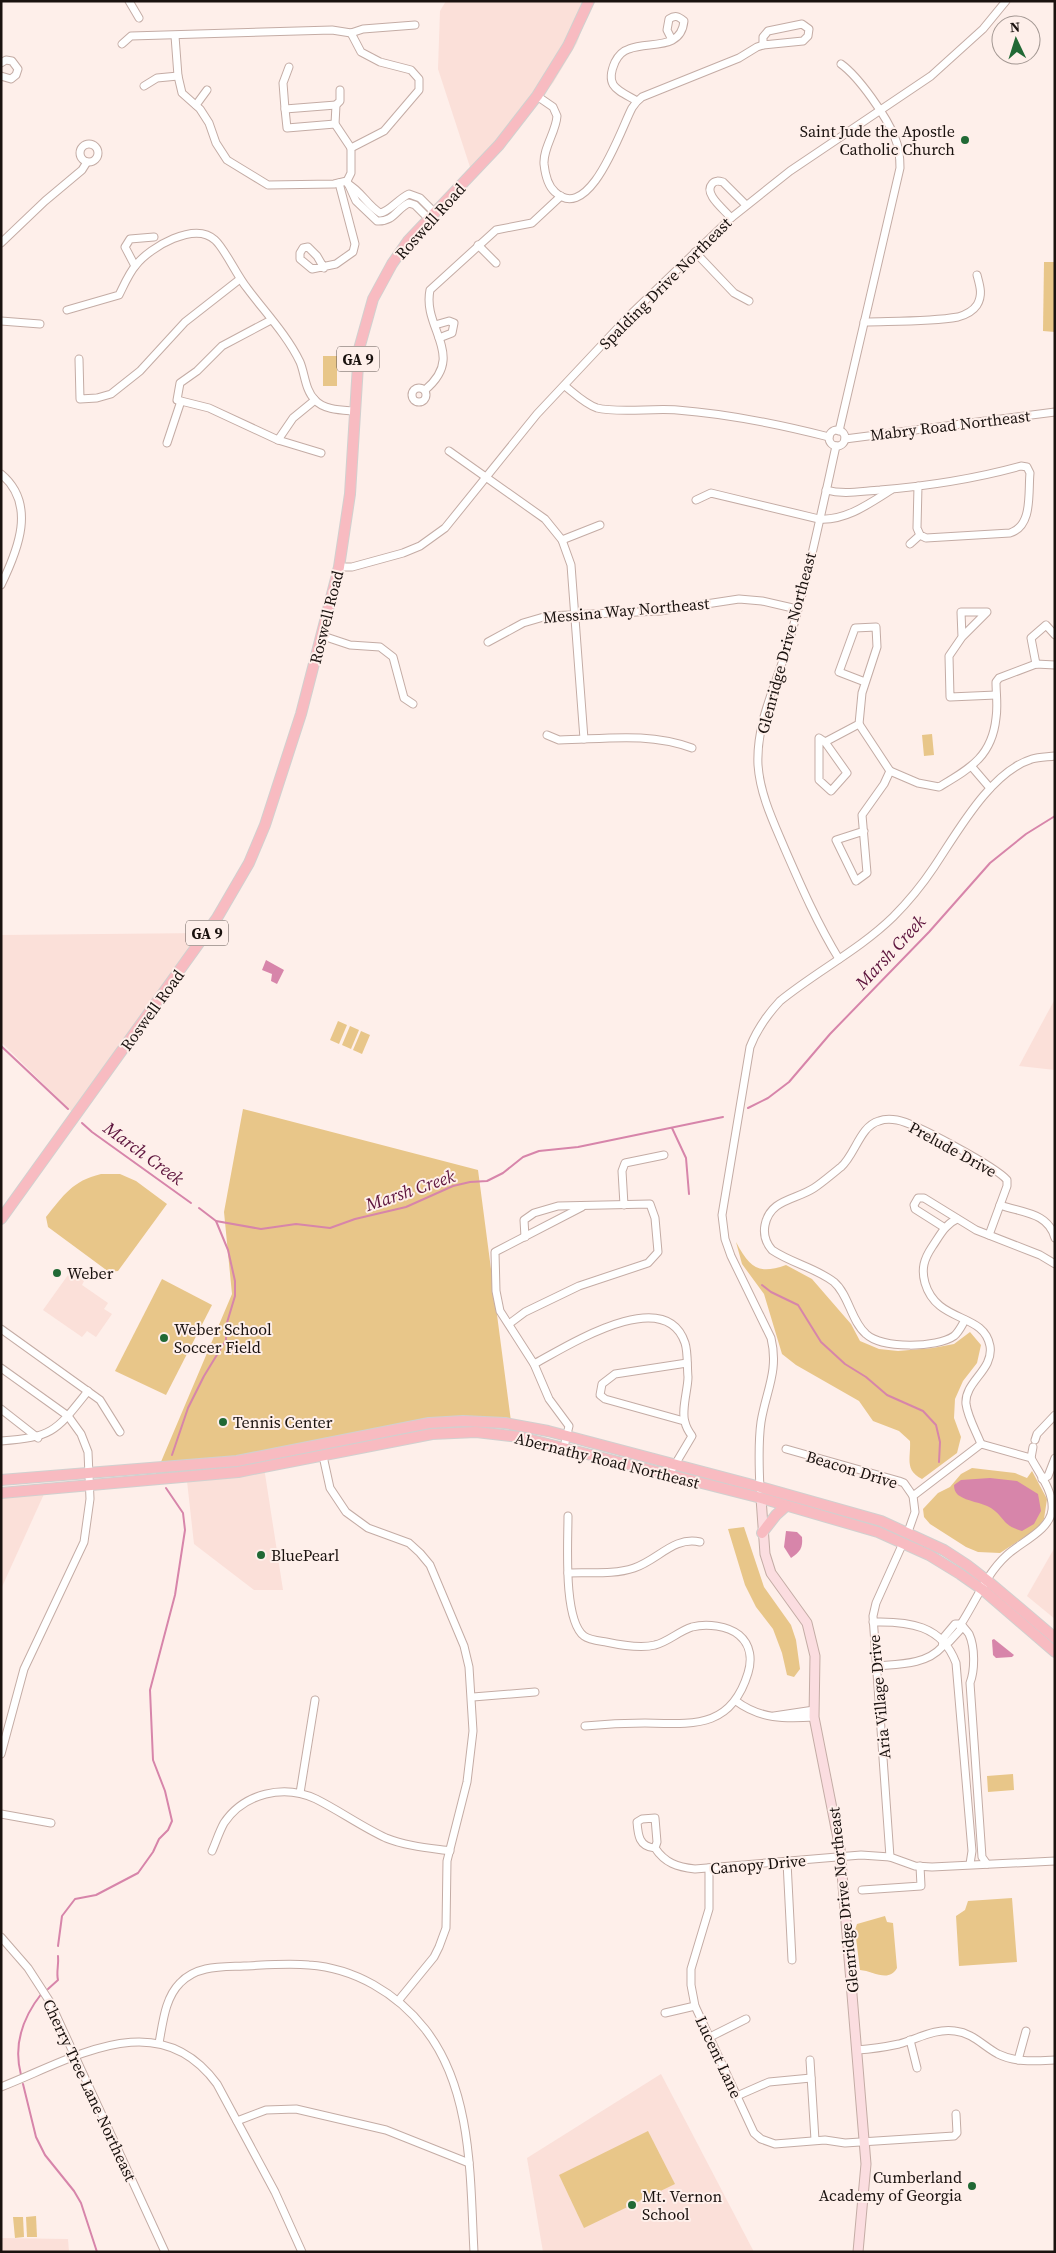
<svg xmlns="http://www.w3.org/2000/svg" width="1056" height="2253" font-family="'Source Serif 4',serif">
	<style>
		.built { fill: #fbe0d9 }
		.green { fill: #e8c689 }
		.water { fill: #d785aa }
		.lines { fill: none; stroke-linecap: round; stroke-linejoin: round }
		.stream { stroke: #d785aa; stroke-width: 2 }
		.street-casing { stroke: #c4aca5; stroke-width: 9 }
		.secondary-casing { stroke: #c4aca5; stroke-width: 11 }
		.primary-casing { stroke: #d1d0cf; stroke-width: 12 }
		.street { stroke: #fff; stroke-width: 7 }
		.secondary { stroke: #fbdde0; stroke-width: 9 }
		.primary { stroke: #f8bbc1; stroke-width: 10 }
		.poi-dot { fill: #216935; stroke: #feefea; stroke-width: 2 }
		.labels { text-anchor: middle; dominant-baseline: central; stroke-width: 4; stroke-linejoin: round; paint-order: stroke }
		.shield { fill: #feefea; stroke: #5e5451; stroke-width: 1 }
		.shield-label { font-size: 15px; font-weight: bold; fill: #1a120f }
		.poi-label { font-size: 16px; fill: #1a120f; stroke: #feefea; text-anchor: start }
		.street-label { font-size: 16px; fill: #1a120f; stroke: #feefea }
		.water-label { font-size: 18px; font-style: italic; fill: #5c133c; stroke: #feefea }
	</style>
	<rect width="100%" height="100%" fill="#feefea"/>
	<g class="built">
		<polygon points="446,1 592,1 577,43 553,83 518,124 471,170 438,69 440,11"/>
		<polygon points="204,933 73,1113 1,1042 1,935"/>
		<polygon points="1055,999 1055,1070 1019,1066 1042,1023"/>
		<polygon points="68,1275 74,1280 77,1276 84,1281 82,1285 108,1303 104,1309 112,1314 96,1337 87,1331 82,1337 43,1310"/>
		<polygon points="263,1461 283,1590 254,1590 194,1544 186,1472"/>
		<polygon points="48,1485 39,1505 1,1589 1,1488"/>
		<polygon points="1055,1547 1055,1619 1027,1596"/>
		<polygon points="661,2074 754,2252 543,2252 527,2158"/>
		<polygon points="1,2238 68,2239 69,2252 1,2252"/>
	</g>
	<g class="green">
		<polygon points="1044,262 1055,262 1055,332 1043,331"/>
		<rect x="323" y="356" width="14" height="30"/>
		<polygon points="932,734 934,755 924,756 922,735"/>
		<polygon points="338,1021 347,1025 339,1044 330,1040"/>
		<polygon points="350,1026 359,1030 351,1049 342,1045"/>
		<polygon points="361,1031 370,1035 362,1054 353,1050"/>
		<polygon points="243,1109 478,1170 512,1429 458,1425 374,1435 317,1450 240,1466 155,1476 232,1294 224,1212"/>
		<path d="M101,1174H120L136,1181L167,1204L118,1271L109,1272L48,1227L46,1217C64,1195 72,1181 101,1174Z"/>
		<path d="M736,1242C750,1268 758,1275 786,1265L812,1279L851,1324L860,1341L879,1349L898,1351L933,1348L954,1344L970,1332L981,1345L977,1363L963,1381L955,1399L954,1418L961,1437L957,1453L922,1479C904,1470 911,1458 910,1441L899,1431L873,1421L859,1401L796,1365L782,1354L764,1294L742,1264Z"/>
		<polygon points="162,1279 212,1305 166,1395 115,1371"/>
		<polygon points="972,1468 1015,1473 1027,1478 1032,1471 1047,1499 1044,1519 1037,1529 1000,1553 978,1552 966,1547 930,1524 924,1517 923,1509 938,1493 950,1487 961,1474"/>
		<polygon points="744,1527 764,1587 791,1625 796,1640 800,1669 794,1677 787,1675 782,1653 773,1629 756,1607 745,1585 728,1529"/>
		<polygon points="1013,1774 1014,1790 988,1792 987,1776"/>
		<polygon points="1012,1898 1017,1962 959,1966 956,1916 965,1910 968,1901"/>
		<path d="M885,1916L887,1922L893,1923L897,1968C889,1983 873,1971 860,1970L855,1930L857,1924Z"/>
		<polygon points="648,2131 675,2184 584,2228 559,2175"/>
		<polygon points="36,2216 37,2237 27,2237 26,2217"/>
		<polygon points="13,2217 23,2217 24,2237 15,2238"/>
	</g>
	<g class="water">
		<polygon points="266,960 284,970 277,984 271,981 272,974 262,970"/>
		<path d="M990,1478L1017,1481L1038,1494L1041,1511L1034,1524L1022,1531C1001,1525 1006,1518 991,1508C981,1502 968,1502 958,1495C955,1492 954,1489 954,1485L961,1480Z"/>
		<path d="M786,1531L797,1532L802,1537C803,1548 800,1552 791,1558L784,1547Z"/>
		<polygon points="994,1639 1014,1655 1012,1657 996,1658 993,1655 992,1640"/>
	</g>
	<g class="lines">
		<g class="stream">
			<polyline points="1,1046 68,1109"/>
			<polyline points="748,1108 768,1098 789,1082 830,1034 929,932 990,863 1026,834 1055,816"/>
			<polyline points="82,1123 92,1132 191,1203"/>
			<polyline points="672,1128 686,1158 689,1194"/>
			<polyline points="216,1221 261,1229 296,1224 330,1228 355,1219 406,1207 453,1186 470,1182 487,1181 503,1173 523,1157 539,1151 578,1147 723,1117"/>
			<polyline points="762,1285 771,1292 798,1305 821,1342 845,1364 866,1377 887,1395 923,1411 936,1425 940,1442 939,1462"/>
			<polyline points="172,1455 188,1408 204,1376 226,1340 226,1326 235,1296 235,1281 228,1250 216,1221 199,1208"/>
			<polyline points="58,1946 62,1916 75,1899 96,1895 138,1873 153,1852 159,1839 168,1830 172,1821 165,1791 153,1760 150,1690 175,1595 185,1530 183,1513 166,1488"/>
			<path d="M48,1989L58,1980C56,1972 59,1965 58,1956"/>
			<path d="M21,2075C13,2045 23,2017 42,1993"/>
			<polyline points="23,2084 36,2137 45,2155 74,2191 81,2203 97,2252"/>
		</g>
		<g class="street-casing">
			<g id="street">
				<polyline points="129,1 139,18"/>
				<polygon points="802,24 809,29 808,36 803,41 763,45 763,37 768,31"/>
				<polyline points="175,36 178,76 182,93 200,109 209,123 216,143 227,160 268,185 334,184 347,181"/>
				<polyline points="122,44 131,36 332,30 351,33 363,29 415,25"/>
				<polyline points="1,63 6,60 12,61 18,69 16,75 11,79 1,76"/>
				<polyline points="289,67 283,83 285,109 336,105"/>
				<polyline points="144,86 157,78 178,76"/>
				<polyline points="340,90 340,101 336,105 335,124 351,148"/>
				<path d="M537,96L553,107L557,116C556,132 543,148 544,164C545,173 548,186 555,192C590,225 622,126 632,108C635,103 638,100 642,97L739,58L757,47L763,45"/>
				<path d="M637,101C618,90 604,87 615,62C618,56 622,51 629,49C649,41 681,51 684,21C678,16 675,15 669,19L667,30L671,38"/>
				<polyline points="196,105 207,90"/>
				<polyline points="285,109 287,128 335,124"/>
				<circle cx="89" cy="153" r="9"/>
				<polyline points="347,181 351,173 351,148 384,131 419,90 419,79 411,70 380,62 361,52 351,33"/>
				<path d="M347,181L356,201L377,221C394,222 396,209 409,203L415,205L429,219"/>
				<path d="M348,184C361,191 367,205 380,213C389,212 398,199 409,194L420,198L435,213"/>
				<path d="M731,218C725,210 703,194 712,184C715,180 719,181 723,182L746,205"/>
				<polyline points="1,243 45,201 82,170 87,162"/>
				<polyline points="478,245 496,263"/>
				<polyline points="695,252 734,293 749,301"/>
				<polyline points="135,266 125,247 130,239 154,237"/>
				<polyline points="324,268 317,256 308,247 303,248 300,253 300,259 312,269 336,264 353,252 355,244 339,183"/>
				<path d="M67,310L119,295C124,285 129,273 136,265C150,247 195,221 215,240C225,249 237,276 247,288C264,311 287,335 300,362C305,374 305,390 315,400C324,410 341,410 354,411"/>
				<polyline points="271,320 222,346 197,371 180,383 177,400 209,408 278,440 321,453"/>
				<polyline points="1,321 40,324"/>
				<path d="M864,322C894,321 929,322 958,317C965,315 973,311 977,305C983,295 980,286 977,275"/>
				<polyline points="435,325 449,321 454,323 452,333 439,338"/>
				<polyline points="79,359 80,399 97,398 111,394 140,371 185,322 240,279"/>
				<path d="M565,386C575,394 585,404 597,408C616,413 655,408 677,410C730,414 778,424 829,437"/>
				<circle cx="419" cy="395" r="7"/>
				<path d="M425,390C467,355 422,329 430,290L496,230L532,223L561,196"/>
				<circle cx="837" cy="438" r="8"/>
				<path d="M839,431L900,168C900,158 899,147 895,138C887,117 859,77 841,64"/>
				<polyline points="845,439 1055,412"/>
				<polyline points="278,440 293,418 315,400"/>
				<polyline points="167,443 181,401"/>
				<path d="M836,446C821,514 807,582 787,648C775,687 756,724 758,765C760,794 773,821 784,847C801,886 817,923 839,959"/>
				<polyline points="449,451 545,519 562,540 571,565 584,739"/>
				<path d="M1,474C37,504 18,550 1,585"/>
				<path d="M826,490C844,495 862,491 880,490C928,486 974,479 1021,466L1027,467L1030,473C1028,493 1033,526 1010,533L926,538L920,535L917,528L918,486"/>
				<path d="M696,500L711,493L819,519C845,521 869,504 891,490"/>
				<polyline points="562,540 600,525"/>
				<polyline points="910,544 920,535"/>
				<polyline points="339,567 352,567 403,553 420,546 445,528 537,414 630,315 731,218 790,171 931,76 983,29 1006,1"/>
				<polyline points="323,636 350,645 380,647 393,657 404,698 413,704"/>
				<polyline points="962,637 961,612 987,612 962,637 949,656 950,697 996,695"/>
				<polyline points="488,642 523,623 547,616 660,611 739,599 762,601 797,609"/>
				<polyline points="1036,664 1031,638 1046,625 1055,635"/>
				<polyline points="859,724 890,771"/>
				<path d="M547,735L559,740C606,739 648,732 692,748"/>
				<polyline points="825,742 819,738 819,780 831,791 847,773 825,742 859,724 862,693 877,647 876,627 855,628 839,672 865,682"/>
				<polyline points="972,767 990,788"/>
				<path d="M864,831L836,840L856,881L867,873L862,815L884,784L890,771L918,783L939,787C969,769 992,757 996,718C998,706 996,694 996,682L999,678L1036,664L1055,665"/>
				<polyline points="624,1205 622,1171 625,1163 664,1155"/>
				<path d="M1000,1205C1022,1213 1048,1212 1055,1238"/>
				<path d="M957,1219C945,1224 939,1237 932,1247C924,1259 921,1269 925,1283C937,1324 984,1312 990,1346C994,1370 964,1382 966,1404C968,1418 976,1431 981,1444"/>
				<polyline points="945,1228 915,1209 914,1205 918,1198 924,1198 976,1230 1040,1255 1055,1264"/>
				<path d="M965,1320C962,1325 959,1332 954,1336C937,1348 882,1349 866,1334C851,1321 849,1295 834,1282C816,1268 791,1263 772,1250C766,1243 763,1235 765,1225C770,1199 796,1200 814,1188C823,1182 832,1174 841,1167C855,1155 860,1126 879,1121C884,1119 891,1119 897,1120C915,1123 996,1167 1007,1180V1186L989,1235"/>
				<polyline points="509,1324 525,1312 579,1286 648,1263 658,1252 655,1218 650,1204 558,1206 534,1213 524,1220 525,1237"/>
				<polyline points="1,1329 100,1400 120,1432"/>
				<path d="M534,1364C566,1347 665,1283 685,1343C688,1352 687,1367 688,1377C688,1389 681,1411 685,1422C686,1427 689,1432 692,1436L673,1468"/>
				<polyline points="1,1368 68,1416 81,1434 88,1452 90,1499 84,1542 24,1669 1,1754"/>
				<polyline points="1,1409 38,1438"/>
				<polyline points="684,1421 605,1399 600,1395 602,1384 615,1374 687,1363"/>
				<polyline points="1035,1440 1037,1434 1055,1415"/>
				<path d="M1,1441C54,1437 56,1431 88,1391"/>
				<path d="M981,1444L1031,1458C1039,1473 1054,1492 1052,1510C1050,1530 1021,1542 1007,1555C986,1574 976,1601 961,1624C963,1627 967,1631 969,1634C975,1647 975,1670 970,1683L982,1857L987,1864"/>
				<polyline points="564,1447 569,1426 549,1399 534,1364 500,1311 496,1291 495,1252 582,1207"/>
				<polyline points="786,1449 899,1481 904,1483 913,1496"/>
				<polyline points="323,1456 330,1488 346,1512 368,1528 409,1543 420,1553 430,1565 464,1646 469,1667 473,1731 467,1782 447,1861 446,1928 439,1947 434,1957 398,2001"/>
				<polyline points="1031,1458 1033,1447"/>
				<polyline points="1042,1479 1048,1476 1055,1458"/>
				<path d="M760,1489C759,1468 758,1443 761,1422C766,1391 779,1371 771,1338L731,1256L725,1239L722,1215L750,1047C757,1029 767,1015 780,1001C817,971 859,950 893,917C908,902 922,885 934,867C957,833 990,772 1032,759C1039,757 1048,757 1055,756"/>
				<path d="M568,1516C568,1542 563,1620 584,1636C589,1640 600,1641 606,1642C620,1645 640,1649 655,1645C668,1642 679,1631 692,1627C707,1623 728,1626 739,1635C751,1645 752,1660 748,1673C731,1729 693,1724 645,1723C624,1723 605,1724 585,1726"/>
				<polyline points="908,1532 915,1512 913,1496 981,1444"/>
				<path d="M568,1573C589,1572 614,1575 634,1568C658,1560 674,1536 700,1542"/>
				<path d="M873,1622C908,1621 942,1625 956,1663L972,1851L970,1864"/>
				<path d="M876,1666C898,1664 926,1665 942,1647L944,1637L955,1624H961L960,1630L949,1642H943"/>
				<polyline points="473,1697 535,1692"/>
				<path d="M736,1701C760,1719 785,1719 814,1717"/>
				<polyline points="774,1716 814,1710"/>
				<polyline points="300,1793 315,1700"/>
				<polyline points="1,1814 51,1823"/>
				<path d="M655,1848L657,1842L655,1818L642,1819L637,1822C638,1835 639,1847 655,1848C665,1863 677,1867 695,1869L861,1855L890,1857L915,1866L932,1867L1055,1861"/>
				<path d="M212,1851C216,1842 219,1832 224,1823C244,1793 284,1784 316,1799C340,1811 362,1827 386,1838C406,1846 429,1848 450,1851"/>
				<polyline points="890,1857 873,1616 876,1603 903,1543"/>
				<polyline points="787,1862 792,1960"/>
				<polyline points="709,1868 709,1909 691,1969 691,1985 695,2006 754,2133 761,2139 775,2144 825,2140 845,2143 954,2136 957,2133 956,2114"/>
				<polyline points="862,1890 921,1886 920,1866"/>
				<polyline points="1,1937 28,1968 50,2002 165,2252"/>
				<polyline points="665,2013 695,2006"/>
				<polyline points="710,2037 746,2019"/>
				<polyline points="910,2040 917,2068"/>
				<path d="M159,2043C163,2022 165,1998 180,1983C197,1965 222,1967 244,1966C266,1965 288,1963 309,1965C354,1968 397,1993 425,2029C473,2090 470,2179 474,2252"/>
				<path d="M857,2050C872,2049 885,2047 899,2044C917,2039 936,2028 955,2031C973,2033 983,2046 998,2054C1016,2063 1036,2061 1055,2060"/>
				<polyline points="810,2060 815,2140"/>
				<polyline points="1018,2060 1026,2031"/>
				<path d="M1,2087C73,2059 158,2003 217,2084L275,2192L302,2252"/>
				<polyline points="737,2096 769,2082 811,2078"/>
				<polyline points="237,2121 266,2110 296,2109 386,2130 469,2163"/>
			</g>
		</g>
		<g class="secondary-casing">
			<polyline id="secondary" points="761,1498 765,1554 771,1573 807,1623 815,1656 814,1717 840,1849 866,2164 858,2252"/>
		</g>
		<g class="primary-casing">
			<g id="primary">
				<polyline points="1,1219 217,918 249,863 265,825 301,714 339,567 350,494 359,349 373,299 392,264 408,241 499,145 537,96 568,46 589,1"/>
				<polyline points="1,1480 237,1461 429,1423 463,1421 505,1423 548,1431 760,1487 881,1521 944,1550 967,1565 989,1582 1055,1638"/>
				<polyline points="1,1493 238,1472 432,1434 476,1432 520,1437 761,1498 878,1532 929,1555 960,1574 983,1590 1055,1652"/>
				<polyline points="762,1533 776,1515 786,1506"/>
			</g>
		</g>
		<use href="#street" class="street"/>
		<use href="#secondary" class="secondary"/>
		<use href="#primary" class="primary"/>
	</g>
	<g class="poi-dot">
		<circle cx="965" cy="140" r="5"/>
		<circle cx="57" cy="1273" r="5"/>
		<circle cx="164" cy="1338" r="5"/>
		<circle cx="223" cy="1422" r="5"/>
		<circle cx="261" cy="1555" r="5"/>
		<circle cx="972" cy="2186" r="5"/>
		<circle cx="632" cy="2205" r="5"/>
	</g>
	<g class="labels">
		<g class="shield">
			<rect x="337" y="346.5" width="42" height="25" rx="4"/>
			<rect x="186" y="920.5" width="42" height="25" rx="4"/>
		</g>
		<g class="shield-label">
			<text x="358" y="359">GA 9</text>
			<text x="207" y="933">GA 9</text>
		</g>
		<g class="poi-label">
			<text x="955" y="131" text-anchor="end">Saint Jude the Apostle<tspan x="955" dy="18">Catholic Church</tspan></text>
			<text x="67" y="1273">Weber</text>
			<text x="174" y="1329">Weber School<tspan x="174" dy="18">Soccer Field</tspan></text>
			<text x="233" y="1422">Tennis Center</text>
			<text x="271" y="1555">BluePearl</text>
			<text x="962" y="2177" text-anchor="end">Cumberland<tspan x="962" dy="18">Academy of Georgia</tspan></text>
			<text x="642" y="2196">Mt. Vernon<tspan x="642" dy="18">School</tspan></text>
		</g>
		<g class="street-label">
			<text transform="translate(430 221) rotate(-48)">Roswell Road</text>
			<text transform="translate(665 283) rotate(-45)">Spalding Drive Northeast</text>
			<text transform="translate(950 425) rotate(-7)">Mabry Road Northeast</text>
			<text transform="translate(626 610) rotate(-5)">Messina Way Northeast</text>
			<text transform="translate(326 617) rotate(-76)">Roswell Road</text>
			<text transform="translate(786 643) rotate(-75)">Glenridge Drive Northeast</text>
			<text transform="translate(152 1010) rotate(-54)">Roswell Road</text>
			<text transform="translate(953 1149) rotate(29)">Prelude Drive</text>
			<text transform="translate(607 1460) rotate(14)">Abernathy Road Northeast</text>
			<text transform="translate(852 1469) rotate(17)">Beacon Drive</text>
			<text transform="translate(879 1697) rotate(-95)">Aria Village Drive</text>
			<text transform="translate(758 1864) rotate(-5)">Canopy Drive</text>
			<text transform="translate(843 1900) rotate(-96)">Glenridge Drive Northeast</text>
			<text transform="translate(719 2057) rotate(65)">Lucent Lane</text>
			<text transform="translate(90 2090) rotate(65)">Cherry Tree Lane Northeast</text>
		</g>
		<g class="water-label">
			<text transform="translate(890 952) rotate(-47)">Marsh Creek</text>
			<text transform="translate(144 1153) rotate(36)">March Creek</text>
			<text transform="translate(410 1190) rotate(-19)">Marsh Creek</text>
		</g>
	</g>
	<rect width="1056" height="2253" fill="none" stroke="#1a120f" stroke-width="5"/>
	<g transform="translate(1016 40) rotate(356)"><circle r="24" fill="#feefea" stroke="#a39792"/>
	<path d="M0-4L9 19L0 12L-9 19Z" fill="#216935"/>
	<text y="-8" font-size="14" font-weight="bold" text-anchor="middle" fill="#1a120f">N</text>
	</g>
</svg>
